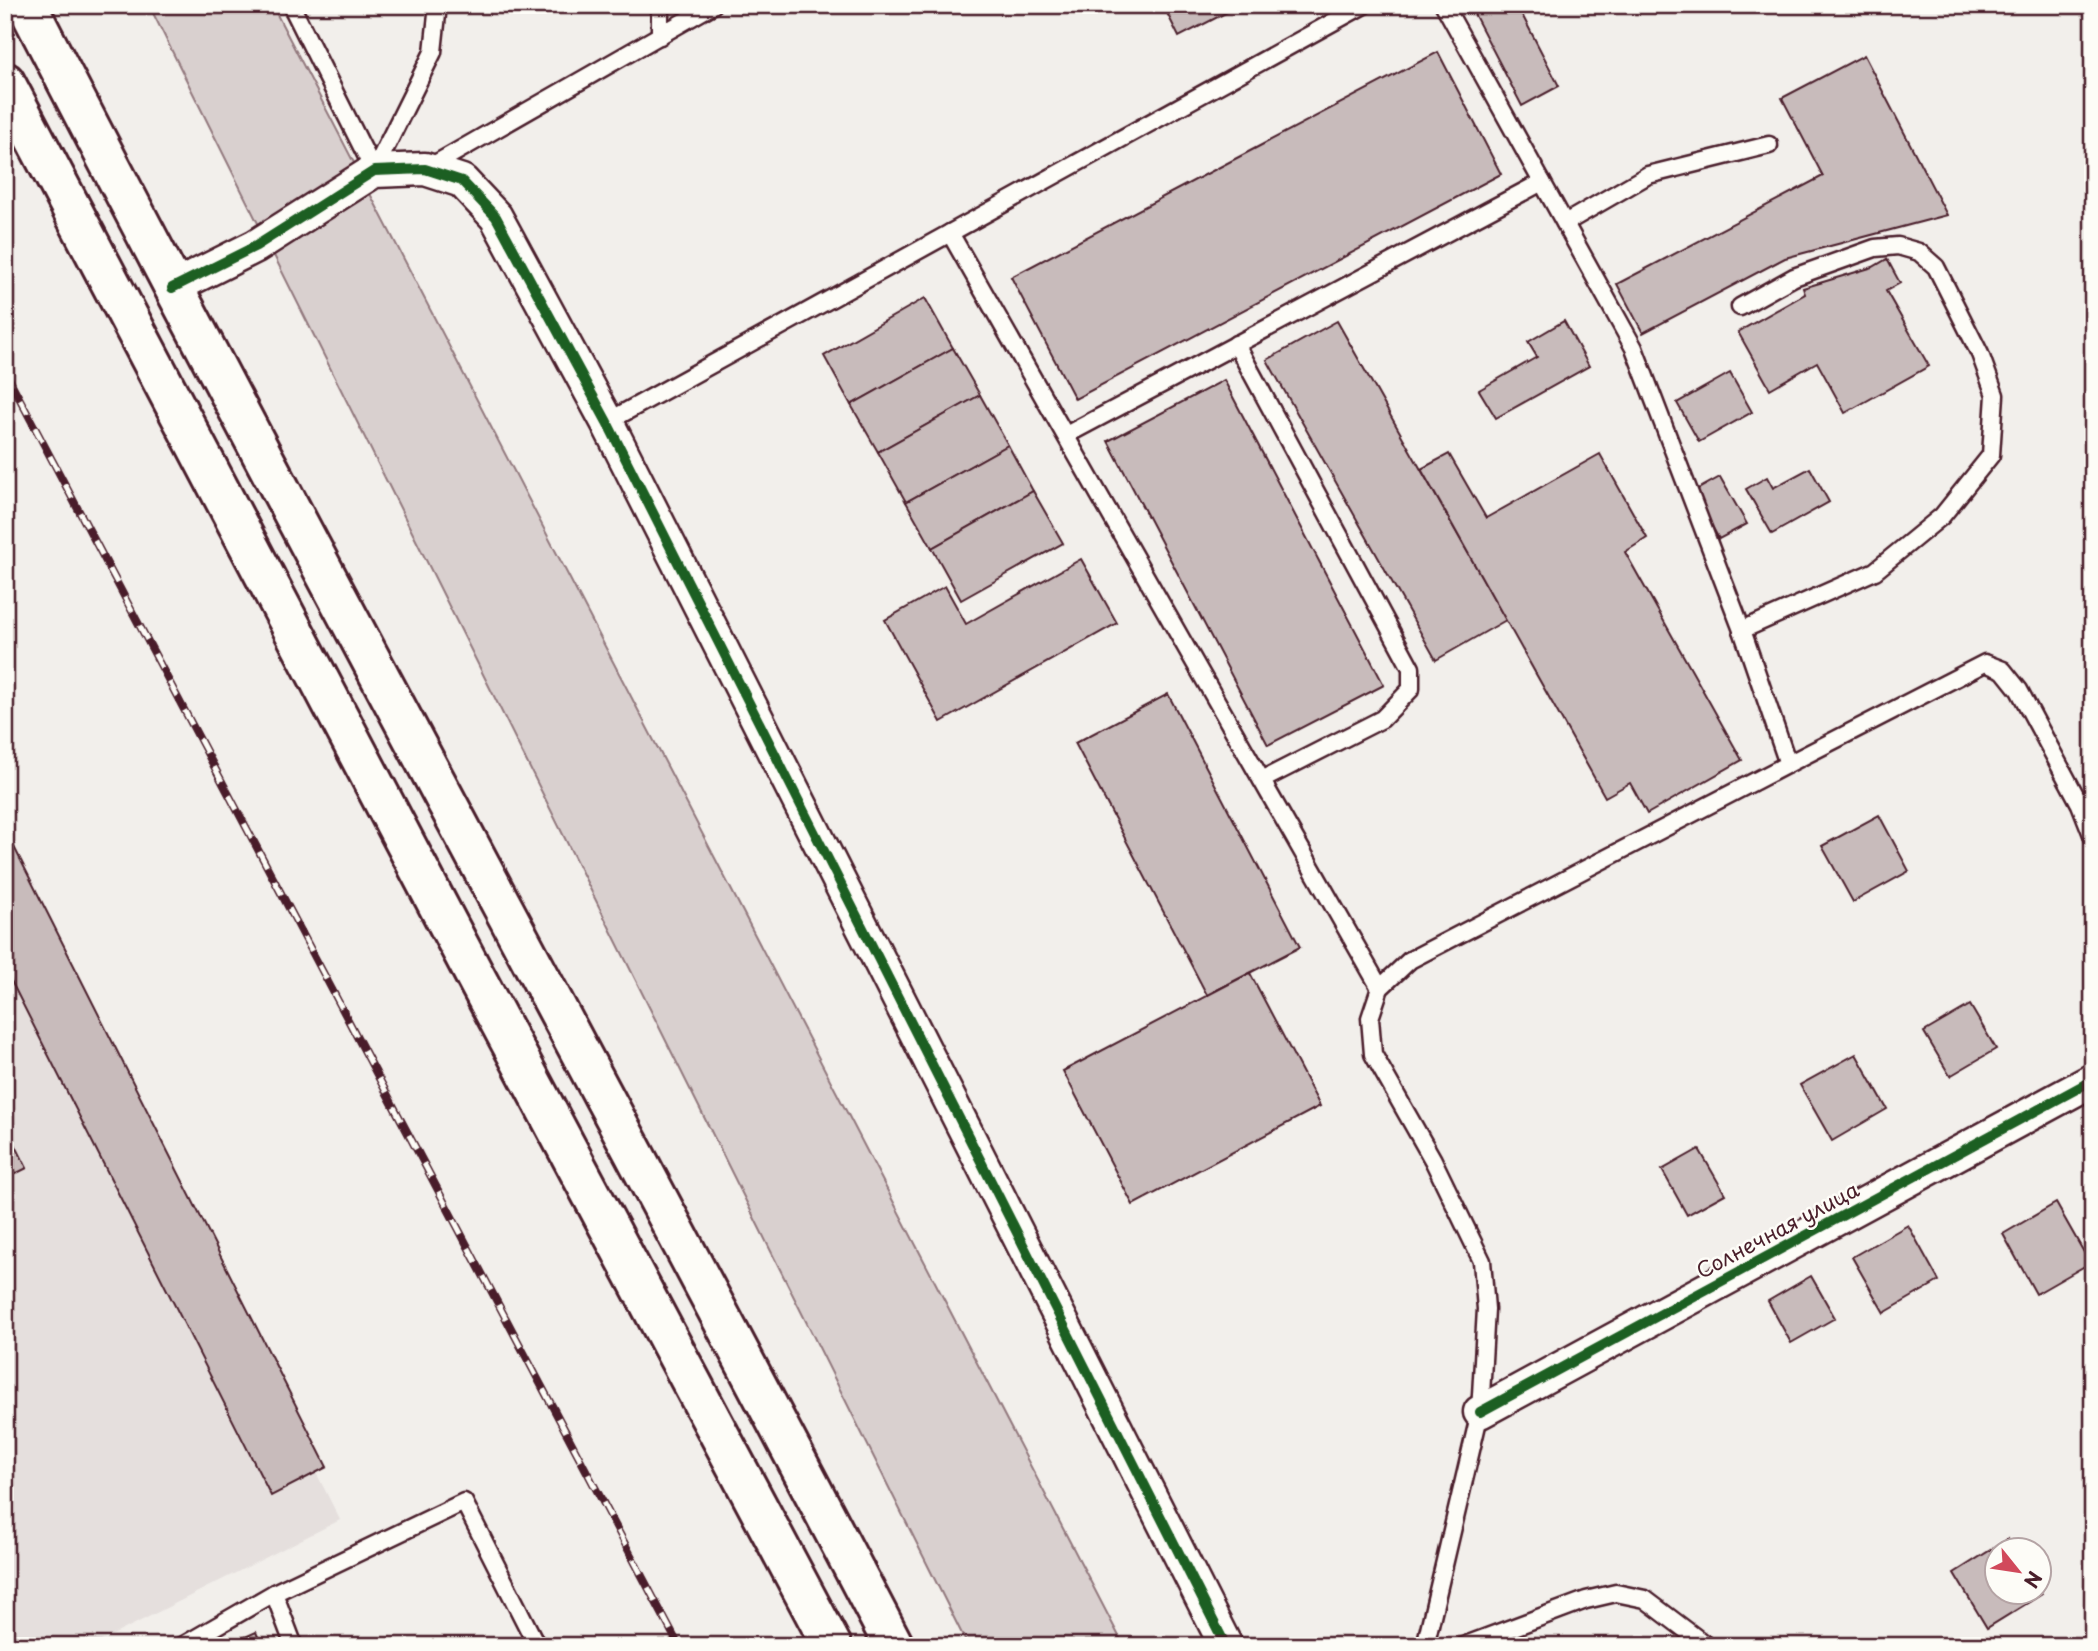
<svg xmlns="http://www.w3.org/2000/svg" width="2098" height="1651" font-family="'Playpen Sans',sans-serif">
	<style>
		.built { fill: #e5dfdd }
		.green { fill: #d9d0cf; stroke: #92787d; stroke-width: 2 }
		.building { fill: #c8bbbb; stroke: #4a1f2b; stroke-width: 2 }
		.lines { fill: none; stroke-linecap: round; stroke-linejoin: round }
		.service-casing { stroke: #4a1f2b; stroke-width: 21 }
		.minor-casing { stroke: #4a1f2b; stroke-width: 37 }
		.secondary-casing { stroke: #4a1f2b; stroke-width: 44 }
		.service { stroke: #fdfcf7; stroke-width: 16 }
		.minor { stroke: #fdfcf7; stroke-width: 32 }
		.secondary { stroke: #fdfcf7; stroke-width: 38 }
		.rail-casing { stroke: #4a1f2b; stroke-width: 8 }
		.rail { stroke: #fdfcf7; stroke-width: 5; stroke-dasharray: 16; stroke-linecap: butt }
		.cycleway-casing { stroke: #fdfcf7; stroke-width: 15 }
		.cycleway { stroke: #1b5e20; stroke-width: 10 }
		.labels { text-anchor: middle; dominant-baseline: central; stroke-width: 5; stroke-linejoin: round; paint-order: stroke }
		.street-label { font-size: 21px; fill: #4a1f2b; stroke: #fdfcf7 }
	</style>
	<rect width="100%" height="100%" fill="#f2efeb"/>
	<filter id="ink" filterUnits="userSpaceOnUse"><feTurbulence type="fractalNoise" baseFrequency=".0143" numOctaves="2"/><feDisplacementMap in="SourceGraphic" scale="14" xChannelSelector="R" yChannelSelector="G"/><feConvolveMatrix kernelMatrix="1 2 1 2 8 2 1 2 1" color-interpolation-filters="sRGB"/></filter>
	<g filter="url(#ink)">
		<polygon class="built" points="5,882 138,1118 340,1520 91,1646 18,1646 5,1617"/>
		<polygon class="green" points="149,5 272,5 1124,1646 968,1646"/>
		<g class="building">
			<polygon points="1163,5 1241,5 1179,37"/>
			<polygon points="1481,5 1517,5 1559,86 1522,106 1472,10"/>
			<polygon points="1438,52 1501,174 1075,399 1011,277"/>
			<polygon points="1864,55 1947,215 1785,258 1643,333 1617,284 1823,176 1782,98"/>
			<polygon points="1887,259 1900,283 1886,291 1929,366 1845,413 1817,362 1770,389 1738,332 1805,294 1803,288 1873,267"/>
			<polygon points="925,298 953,348 851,405 824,356"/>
			<polygon points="1337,321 1506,620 1436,660 1267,360"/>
			<polygon points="1564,321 1589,366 1496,418 1479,390 1537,357 1528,342"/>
			<polygon points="953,348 980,395 878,452 851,405"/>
			<polygon points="1730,373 1752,412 1699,442 1677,403"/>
			<polygon points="1224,380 1384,685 1268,745 1108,441"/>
			<polygon points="980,395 1008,445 906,502 878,452"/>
			<polygon points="1008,445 1033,491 932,548 906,502"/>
			<polygon points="1449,454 1486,518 1600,454 1647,538 1625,552 1742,760 1647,814 1630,783 1605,797 1421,469"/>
			<polygon points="1810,468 1829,502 1772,534 1746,489 1767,477 1773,488"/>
			<polygon points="1720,477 1747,524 1719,539 1693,492"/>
			<polygon points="1033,491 1063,543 961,600 932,548"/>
			<polygon points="1081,559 1117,623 941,722 885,620 945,586 966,624"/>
			<polygon points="1168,694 1300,947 1207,995 1075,743"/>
			<polygon points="1879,815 1909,871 1853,902 1822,846"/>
			<polygon points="5,829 327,1467 271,1496 5,969"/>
			<polygon points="1250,973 1320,1106 1133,1205 1063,1071"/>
			<polygon points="1970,1005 1996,1049 1950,1076 1924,1032"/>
			<polygon points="1856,1054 1887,1109 1832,1141 1800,1085"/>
			<polygon points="5,1124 27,1168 5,1179"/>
			<polygon points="1699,1149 1725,1194 1687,1215 1662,1170"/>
			<polygon points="2056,1203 2090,1263 2036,1294 2003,1234"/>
			<polygon points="1908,1225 1939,1281 1884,1313 1852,1257"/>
			<polygon points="1811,1276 1835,1318 1791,1343 1768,1301"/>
			<polygon points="2008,1539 2014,1550 1996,1550 1996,1592 2038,1589 2042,1594 1987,1628 1954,1573"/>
			<polygon points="256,1632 262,1646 225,1646"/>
		</g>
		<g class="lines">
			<g class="service-casing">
				<g id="service">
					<polyline points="291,5 374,171"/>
					<polyline points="1444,5 1634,348 1742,630"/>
					<polyline points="660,36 660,5"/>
					<polyline points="428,168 713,5"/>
					<polyline points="374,171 433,52 438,5"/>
					<polyline points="1565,223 1648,175 1769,145"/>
					<polyline points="950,233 1380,988"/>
					<polyline points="1236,344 1411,668 1411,689 1382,719 1262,780"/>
					<polyline points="607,422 1364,5"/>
					<polyline points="1066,435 1542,182"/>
					<polyline points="1788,764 1985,663 2003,670 2019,690 2080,804 2093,837"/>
					<polyline points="274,1593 294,1646"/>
					<polyline points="182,1646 274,1593 464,1502 537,1646"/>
					<polyline points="1425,1646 1480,1412 1486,1309 1482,1261 1433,1160 1373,1054 1370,1018 1380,988 1410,960 1788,764 1742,630 1875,571 1942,516 1991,455 1995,395 1980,354 1936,267 1919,252 1898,246 1875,248 1794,277 1740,307"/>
					<polyline points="1463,1646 1586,1600 1616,1593 1645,1599 1707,1646"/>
				</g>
			</g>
			<g class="minor-casing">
				<g id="minor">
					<polyline points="172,288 256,246 374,171 425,169 462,181 496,217 607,422 1226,1646"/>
					<polyline points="1480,1412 2093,1080"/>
				</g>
			</g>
			<g class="secondary-casing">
				<g id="secondary">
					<path d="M27,5C310,555 608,1097 894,1646"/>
					<polyline points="5,82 473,972 832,1646"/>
				</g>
			</g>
			<use href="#service" class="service"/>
			<use href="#minor" class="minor"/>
			<use href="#secondary" class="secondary"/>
			<g class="rail-casing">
				<polyline id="rail" points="5,371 679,1646"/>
			</g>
			<use href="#rail" class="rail"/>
			<g class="cycleway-casing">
				<g id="cycleway">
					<polyline points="172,288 256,246 374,171 425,169 462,181 496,217 607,422 1226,1646"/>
					<polyline points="1480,1412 2093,1080"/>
				</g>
			</g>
			<use href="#cycleway" class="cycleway"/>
		</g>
	</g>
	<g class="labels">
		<g class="street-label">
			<text transform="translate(1777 1229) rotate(-28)">Солнечная улица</text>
		</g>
	</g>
	<rect width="2098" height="1651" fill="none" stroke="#fdfcf7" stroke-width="28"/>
	<rect x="14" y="14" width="2070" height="1623" fill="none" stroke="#4a1f2b" stroke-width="2.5" filter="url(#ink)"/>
	<g transform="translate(2018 1571) rotate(120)"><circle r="33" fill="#fdfcf7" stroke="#b5a4a5" stroke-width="2"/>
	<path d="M0-5L12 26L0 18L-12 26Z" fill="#d1495b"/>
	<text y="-10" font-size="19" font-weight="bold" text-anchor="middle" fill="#4a1f2b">N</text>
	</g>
</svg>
